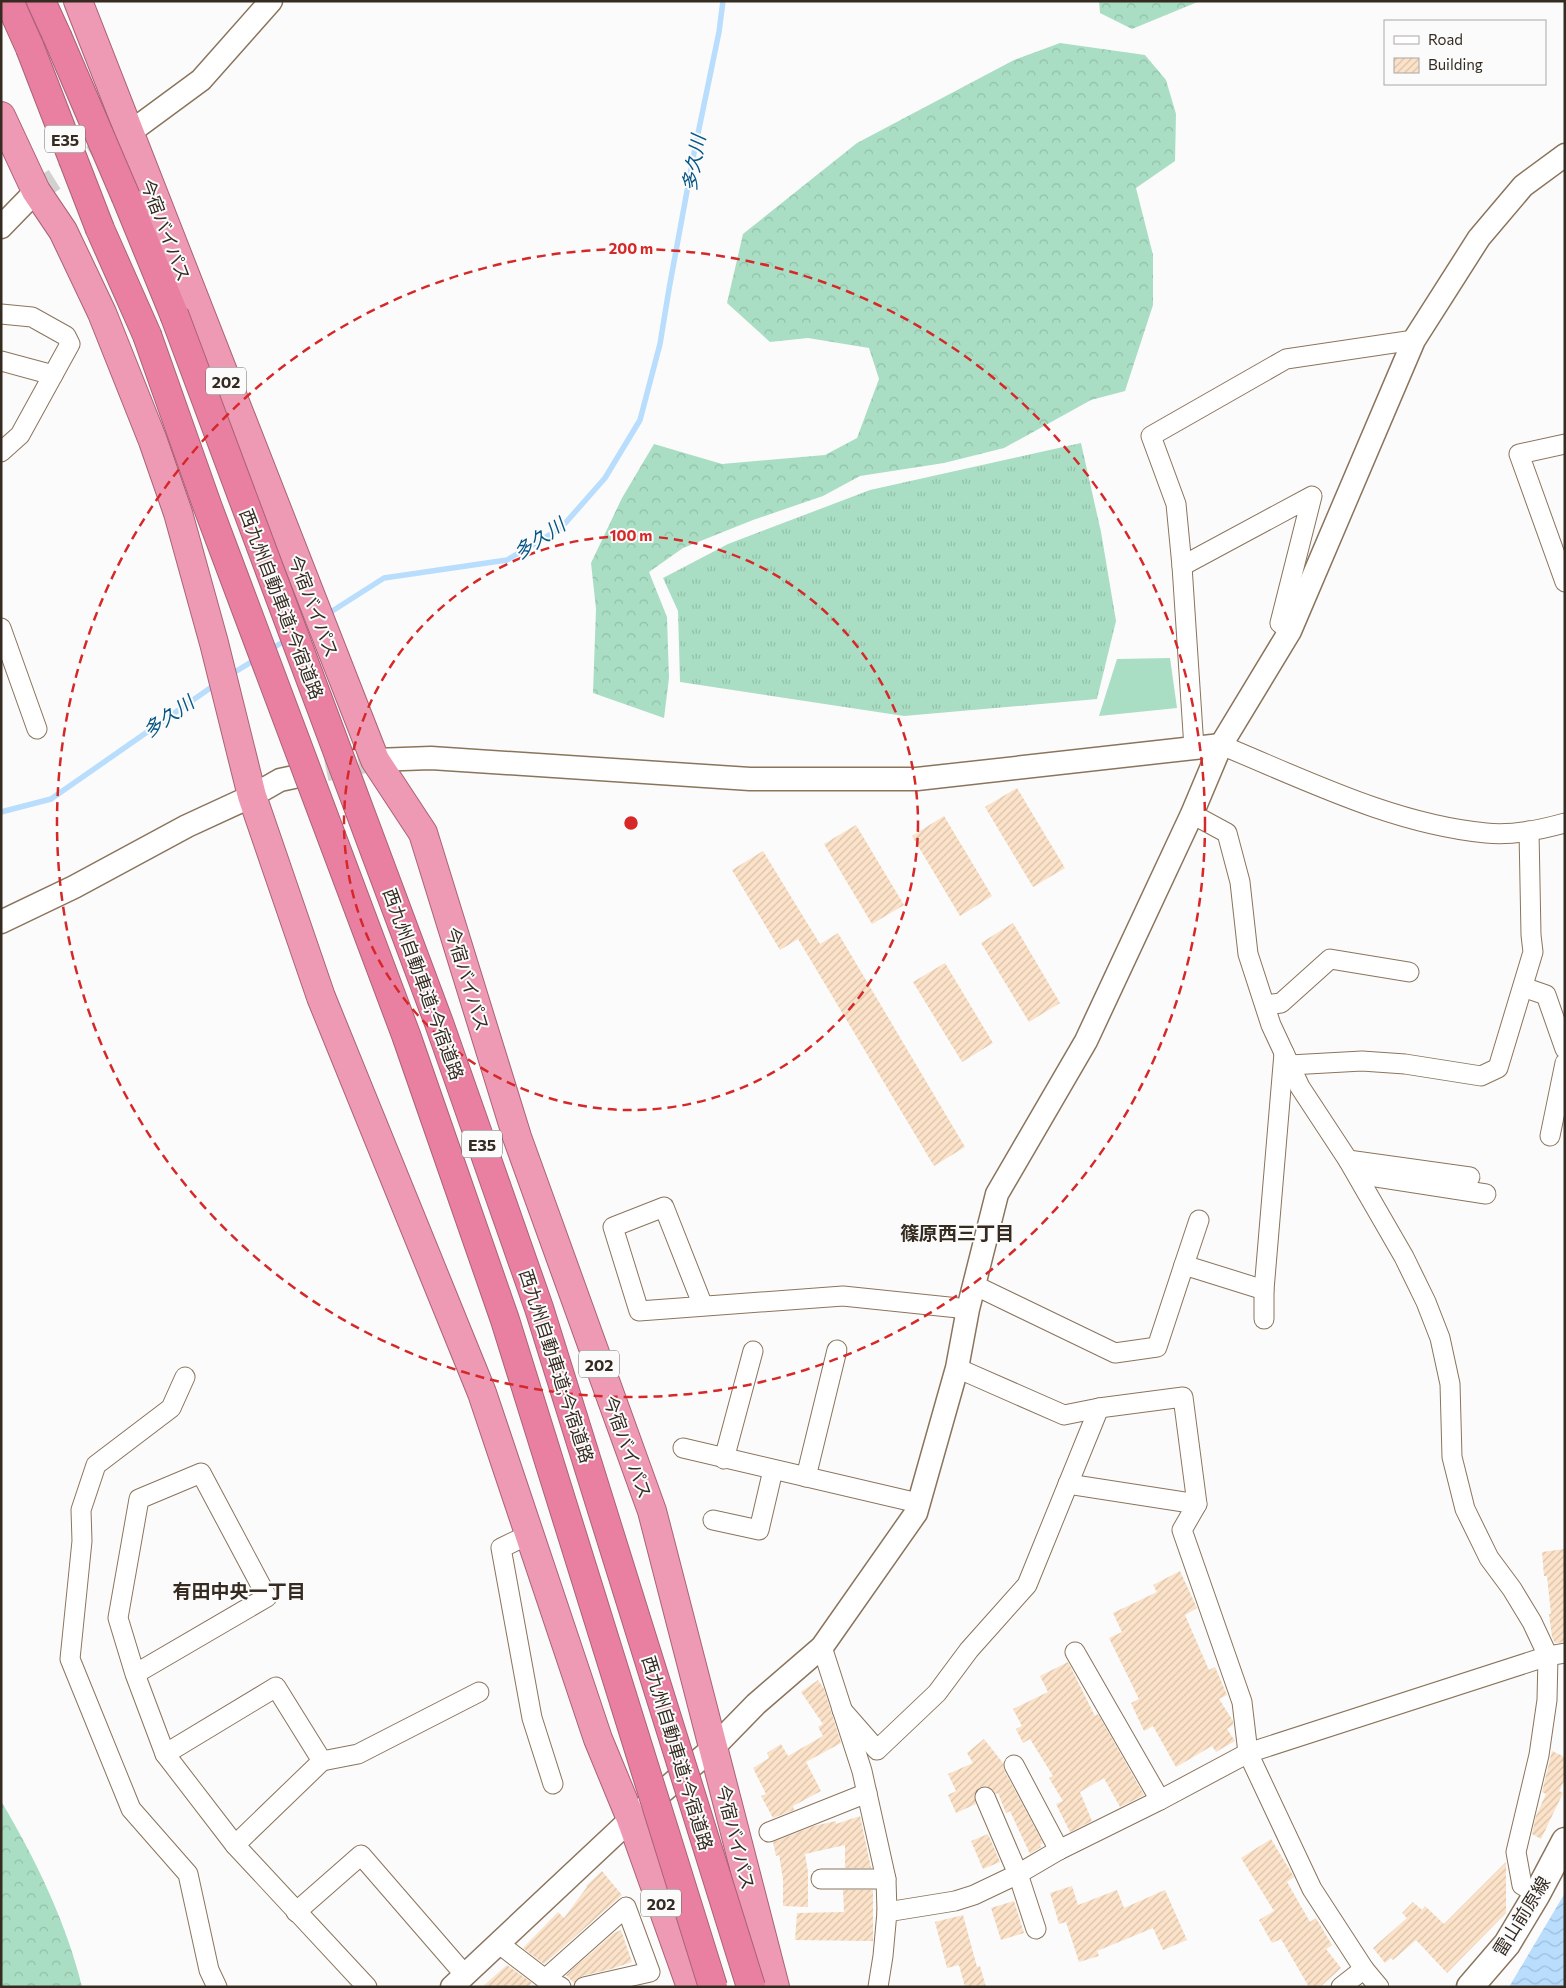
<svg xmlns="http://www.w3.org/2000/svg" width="1566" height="1988" font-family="Commissioner,'Noto Sans JP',sans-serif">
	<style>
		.grass { fill: url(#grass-tufts) }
		.forest { fill: url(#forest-crowns) }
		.garden { fill: #a9dec4 }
		.water { fill: url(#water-waves) }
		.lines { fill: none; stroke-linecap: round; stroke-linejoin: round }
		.stream { stroke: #b8ddfd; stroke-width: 5.5 }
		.building { fill: url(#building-hatch) }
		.tertiary-tunnel { stroke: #d3d1cf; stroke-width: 22; stroke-dasharray: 22 11; stroke-linecap: butt }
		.minor-casing { stroke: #8b745c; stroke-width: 21 }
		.tertiary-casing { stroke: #8b745c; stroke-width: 25 }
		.secondary-casing { stroke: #8b745c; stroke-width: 29 }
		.trunk-casing { stroke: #aa6275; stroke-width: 30 }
		.motorway-casing { stroke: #aa6275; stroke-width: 30 }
		.minor { stroke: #fff; stroke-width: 19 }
		.tertiary { stroke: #fff; stroke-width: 22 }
		.secondary { stroke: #fff; stroke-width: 26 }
		.trunk { stroke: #ee9ab4; stroke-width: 28 }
		.motorway { stroke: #e980a2; stroke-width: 28 }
		.motorway-bridge-casing { stroke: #aa6275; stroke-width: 30; stroke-linecap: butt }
		.motorway-bridge { stroke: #e980a2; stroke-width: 28 }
		.ring { fill: none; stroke: #d62828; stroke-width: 2.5; stroke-dasharray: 9 6 }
		.labels { text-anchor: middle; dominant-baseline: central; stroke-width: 4; stroke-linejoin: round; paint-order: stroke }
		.shield { fill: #fbfbfb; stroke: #706962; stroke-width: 1 }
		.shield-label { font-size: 16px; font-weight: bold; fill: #352b21 }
		.street-label { font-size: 18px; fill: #352b21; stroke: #fbfbfb }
		.water-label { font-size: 19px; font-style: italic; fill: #055685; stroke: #fbfbfb }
		.neighbourhood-label { font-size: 19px; font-weight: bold; fill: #352b21; stroke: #fbfbfb }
		.centre { fill: #d62828; stroke: #fbfbfb; stroke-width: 2.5 }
		.ring-label { font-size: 15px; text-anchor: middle; font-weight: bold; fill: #d62828; stroke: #fbfbfb; stroke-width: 4; stroke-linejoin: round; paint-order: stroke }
	</style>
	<defs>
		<pattern id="grass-tufts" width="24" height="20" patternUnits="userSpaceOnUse" patternTransform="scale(1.25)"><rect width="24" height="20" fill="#a9dec4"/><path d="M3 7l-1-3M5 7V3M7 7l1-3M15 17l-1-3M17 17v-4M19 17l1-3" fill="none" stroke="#92bfa8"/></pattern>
		<pattern id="forest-crowns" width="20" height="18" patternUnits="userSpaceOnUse" patternTransform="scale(1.25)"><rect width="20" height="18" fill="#a9dec4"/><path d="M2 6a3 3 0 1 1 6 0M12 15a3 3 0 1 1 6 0" fill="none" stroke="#92bfa8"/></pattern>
		<pattern id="water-waves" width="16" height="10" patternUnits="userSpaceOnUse" patternTransform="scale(1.25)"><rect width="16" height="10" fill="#b8ddfd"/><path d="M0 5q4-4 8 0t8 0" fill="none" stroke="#9fbed9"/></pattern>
		<pattern id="building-hatch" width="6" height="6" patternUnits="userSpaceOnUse" patternTransform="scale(1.25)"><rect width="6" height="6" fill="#fbe2c8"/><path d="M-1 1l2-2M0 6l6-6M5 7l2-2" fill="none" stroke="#d8c2ac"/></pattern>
	</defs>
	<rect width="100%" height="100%" fill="#fbfbfb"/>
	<polygon class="grass" points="1081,443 1101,532 1116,621 1097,699 904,716 680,682 678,611 663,578 728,544 870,490"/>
	<g class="forest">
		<polygon points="1099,1 1200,1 1132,29 1100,13"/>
		<polygon points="1060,43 1145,55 1166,80 1176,114 1175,161 1136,188 1153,255 1153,305 1125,391 1091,400 1004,448 944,463 860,476 823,496 753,520 683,548 649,572 667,617 669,678 664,718 593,693 596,609 591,563 622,498 654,444 722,464 825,455 857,438 879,379 869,348 808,338 770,342 727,303 743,234 857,143 1014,60"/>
		<path d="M1,1801C35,1858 66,1922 82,1987H1Z"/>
	</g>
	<polygon class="garden" points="1170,658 1177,708 1099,716 1117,659"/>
	<polygon class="water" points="1565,1893 1565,1987 1509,1987"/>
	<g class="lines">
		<g class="stream">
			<polyline points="326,615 384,578 507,560 561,528 605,478 640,420 660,344 669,289 694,153 719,32 723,1"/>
			<polyline points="268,651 288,639"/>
			<polyline points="230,675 256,659"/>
			<polyline points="1,812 51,799 216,684"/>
		</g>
	</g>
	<g class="building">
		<polygon points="1017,788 1065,868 1033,887 985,807"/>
		<polygon points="944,816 992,896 960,916 912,836"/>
		<polygon points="856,825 904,905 872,924 824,844"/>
		<polygon points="763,851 820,944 838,933 965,1147 934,1166 798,939 780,950 732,870"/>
		<polygon points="1013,923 1060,1003 1029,1022 981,943"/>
		<polygon points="945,963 993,1043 962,1062 913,982"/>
		<polygon points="1565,1549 1565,1642 1555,1643 1552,1637 1549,1614 1551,1614 1547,1576 1544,1576 1542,1552"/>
		<polygon points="1180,1571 1197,1608 1185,1615 1209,1670 1215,1667 1227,1695 1219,1699 1233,1721 1233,1725 1227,1729 1235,1741 1216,1752 1212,1746 1176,1767 1153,1726 1144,1731 1131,1703 1139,1699 1109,1638 1122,1632 1113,1613 1157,1592 1153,1585"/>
		<polygon points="1068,1662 1095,1716 1098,1714 1144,1795 1120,1807 1104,1778 1080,1792 1092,1821 1070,1832 1056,1804 1063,1801 1049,1778 1053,1776 1030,1739 1023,1743 1016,1729 1022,1726 1013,1709 1048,1692 1040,1676"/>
		<polygon points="818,1680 824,1689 841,1743 806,1762 821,1791 793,1806 794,1810 773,1818 761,1796 766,1794 753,1768 769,1758 767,1753 781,1744 788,1756 823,1736 818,1727 823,1724 801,1692"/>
		<polygon points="984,1739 1003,1763 1004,1770 1043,1843 1040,1845 1041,1847 1030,1854 1010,1811 1006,1813 998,1793 996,1794 991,1788 986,1786 980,1787 974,1795 976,1804 956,1813 948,1795 956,1791 948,1774 973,1763 967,1753"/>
		<polygon points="1552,1751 1565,1757 1565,1779 1559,1791 1563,1793 1541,1839 1532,1834 1536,1816 1546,1794 1542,1792"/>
		<polygon points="860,1816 871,1868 845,1868 845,1845 805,1854 808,1872 808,1907 783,1906 783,1879 779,1855 776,1856 773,1842 814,1826 836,1821 836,1824"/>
		<polygon points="988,1834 1000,1862 983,1869 971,1841"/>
		<polygon points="1271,1839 1294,1877 1287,1882 1310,1922 1316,1918 1332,1945 1326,1949 1341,1968 1320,1987 1309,1987 1281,1939 1272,1943 1259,1920 1274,1911 1241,1858"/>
		<polygon points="1506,1862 1506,1913 1447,1973 1416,1940 1393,1960 1391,1958 1385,1963 1373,1948 1407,1918 1402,1913 1413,1902 1422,1910 1425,1906 1444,1924"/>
		<polygon points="602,1871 622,1895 544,1964 523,1948 558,1912 564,1918 587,1887 586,1886"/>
		<polygon points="1072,1886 1078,1905 1117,1890 1124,1908 1165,1890 1187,1940 1163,1950 1153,1928 1097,1951 1099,1956 1079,1962 1066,1922 1059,1924 1050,1893"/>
		<polygon points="843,1890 873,1890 873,1941 795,1940 797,1913 844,1912"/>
		<polygon points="1014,1901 1024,1933 1001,1940 991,1908"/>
		<polygon points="963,1915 977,1967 980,1966 986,1987 965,1987 959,1965 947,1968 935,1922"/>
		<polygon points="621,1930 632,1962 611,1969 582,1976 574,1983 566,1975 614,1933"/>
		<polygon points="507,1965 532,1983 528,1987 482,1987"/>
	</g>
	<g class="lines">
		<g class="tertiary-tunnel">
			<polyline points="36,191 119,139"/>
			<polyline points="294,777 375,760"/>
		</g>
		<g class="minor-casing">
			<g id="minor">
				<polyline points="1,314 32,317 66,336 70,344 20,435 1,452"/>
				<polyline points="1,361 53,375"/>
				<polyline points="1565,444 1519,454 1565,582"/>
				<polyline points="1182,566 1312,496 1280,623 1290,631"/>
				<polyline points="1,628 37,729"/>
				<path d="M1221,745C1306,780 1393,824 1486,833C1512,836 1540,830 1565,823"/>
				<polyline points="1194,748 1182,566 1176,504 1151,436 1286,359 1414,340"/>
				<polyline points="1192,814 1227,833 1240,882 1248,954 1271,1025 1300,1087 1348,1160 1404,1257 1426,1302 1440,1338 1450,1384 1452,1457 1465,1509 1489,1558 1512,1589 1532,1622 1548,1656 1547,1700 1539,1755 1516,1852 1522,1885 1537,1894"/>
				<polyline points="1523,987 1546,995 1565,1049"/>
				<polyline points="1265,1005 1281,1003 1330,959 1409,972"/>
				<polyline points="1290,1065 1362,1061 1405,1064 1481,1076 1498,1068 1533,952 1531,935 1529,831"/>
				<polyline points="1550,1136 1565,1063"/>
				<polyline points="1348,1160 1470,1177"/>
				<polyline points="1357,1174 1486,1194"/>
				<polyline points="1184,1265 1199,1220"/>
				<polyline points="974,1285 1115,1353 1157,1347 1184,1265 1264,1290 1284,1053"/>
				<polyline points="703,1306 664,1207 613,1227 639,1311 843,1296 968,1309"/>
				<polyline points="1264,1319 1264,1290"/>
				<polyline points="957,1368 1064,1415 1099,1408 1183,1397 1197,1504 1182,1530 1242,1702 1248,1753 1312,1889 1364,1969 1379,1987"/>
				<polyline points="185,1377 171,1408 96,1465 81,1510 82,1541 70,1659 131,1809 188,1874 209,1970 217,1987"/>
				<polyline points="683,1448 918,1503"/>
				<polyline points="724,1459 753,1351"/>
				<polyline points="806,1477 837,1350"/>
				<polyline points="1068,1484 1197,1504"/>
				<polyline points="713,1520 759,1530 773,1470"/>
				<polyline points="530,1534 501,1548 532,1718 553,1784"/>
				<polyline points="822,1647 862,1771 886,1879 887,1912 883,1956 878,1987"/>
				<polyline points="1075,1652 1160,1800"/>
				<polyline points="135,1674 267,1597 201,1473 139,1499 118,1618 135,1674 165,1754 235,1845 367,1987"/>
				<polyline points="842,1710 877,1750 937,1693 969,1650 1027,1585 1099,1408"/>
				<polyline points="165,1754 276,1687 322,1761 235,1845"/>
				<polyline points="322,1761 358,1754 479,1692"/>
				<polyline points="1014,1765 1059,1850"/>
				<polyline points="985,1797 1018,1874 1036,1929"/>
				<polyline points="769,1832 867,1793"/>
				<polyline points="821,1879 886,1879"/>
				<polyline points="296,1912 361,1855 465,1975"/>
				<polyline points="887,1912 955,1901 974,1895 1018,1874 1059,1850 1160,1800 1248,1753 1548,1656 1565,1653"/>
				<polyline points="498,1943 545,1979 561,1987"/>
				<polyline points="545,1979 626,1907 650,1972 584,1987"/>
				<polyline points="1341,1987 1364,1969"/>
			</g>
		</g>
		<g class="tertiary-casing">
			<g id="tertiary">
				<polyline points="129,133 201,80 271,1"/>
				<polyline points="1,227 36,191"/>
				<polyline points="375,760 431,758 750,779 917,779 1221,745"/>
				<polyline points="1,922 74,887 187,826 252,796 280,780 294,777"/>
				<polyline points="452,1987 631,1819 714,1747 756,1704 822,1647 916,1513 957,1368 968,1309 997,1194 1086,1041 1192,814 1221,745 1290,631 1414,340 1479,238 1523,186 1565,155"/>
			</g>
		</g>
		<g class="secondary-casing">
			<polyline id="secondary" points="1470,1987 1507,1944 1537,1894 1565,1841"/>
		</g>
		<g class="trunk-casing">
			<g id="trunk">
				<polyline points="78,1 375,760 423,833 517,1137 652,1511 775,1987"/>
				<polyline points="1,116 36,191 63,231 102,313 153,441 178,513 214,643 252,796 321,997 482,1393 598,1739 631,1819 691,1987"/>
			</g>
		</g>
		<g class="motorway-casing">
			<g id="motorway">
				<polyline points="9,1 30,48"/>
				<polyline points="41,1 57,36"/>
				<polyline points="126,197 174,314"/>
				<polyline points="100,229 147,335"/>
			</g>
		</g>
		<use href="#minor" class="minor"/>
		<use href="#tertiary" class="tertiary"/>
		<use href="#secondary" class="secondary"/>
		<use href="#trunk" class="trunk"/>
		<use href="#motorway" class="motorway"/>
		<g class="motorway-bridge-casing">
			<g id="motorway-bridge">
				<polyline points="57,36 126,197"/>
				<polyline points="30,48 100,229"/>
				<polyline points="174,314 439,1023 539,1308 751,1987"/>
				<polyline points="147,335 207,505 406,1035 505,1320 713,1987"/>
			</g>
		</g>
		<use href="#motorway-bridge" class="motorway-bridge"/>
	</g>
	<g class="ring">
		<circle cx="631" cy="823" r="287"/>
		<circle cx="631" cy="823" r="574"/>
	</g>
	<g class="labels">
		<g class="shield">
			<rect x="45" y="125.5" width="40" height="27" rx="4"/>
			<rect x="206" y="367.5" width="40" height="27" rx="4"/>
			<rect x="462" y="1130.5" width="40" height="27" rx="4"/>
			<rect x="579" y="1350.5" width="40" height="27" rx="4"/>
			<rect x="641" y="1889.5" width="40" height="27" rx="4"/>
		</g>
		<g class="shield-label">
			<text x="65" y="139">E35</text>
			<text x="226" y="381">202</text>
			<text x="482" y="1144">E35</text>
			<text x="599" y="1364">202</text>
			<text x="661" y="1903">202</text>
		</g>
		<g class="street-label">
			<text transform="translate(166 230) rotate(69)">今宿バイパス</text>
			<text transform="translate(282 604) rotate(69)">西九州自動車道;今宿道路</text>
			<text transform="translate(314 606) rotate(69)">今宿バイパス</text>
			<text transform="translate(468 979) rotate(73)">今宿バイパス</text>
			<text transform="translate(424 984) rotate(70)">西九州自動車道;今宿道路</text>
			<text transform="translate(557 1366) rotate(72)">西九州自動車道;今宿道路</text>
			<text transform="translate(628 1447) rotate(70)">今宿バイパス</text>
			<text transform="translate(678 1753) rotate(73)">西九州自動車道;今宿道路</text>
			<text transform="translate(736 1837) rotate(76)">今宿バイパス</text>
			<text transform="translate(1521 1916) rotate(-58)">雷山前原線</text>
		</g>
		<g class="water-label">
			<text transform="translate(693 163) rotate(-80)">多久川</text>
			<text transform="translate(539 538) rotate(-34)">多久川</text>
			<text transform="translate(168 716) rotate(-35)">多久川</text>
		</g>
		<g class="neighbourhood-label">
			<text x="957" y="1232">篠原西三丁目</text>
			<text x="239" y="1590">有田中央一丁目</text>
		</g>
	</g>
	<circle cx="631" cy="823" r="8" class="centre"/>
	<g class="ring-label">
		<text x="631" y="254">200 m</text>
		<text x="631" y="541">100 m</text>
	</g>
	<rect width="1566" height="1988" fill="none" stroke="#352b21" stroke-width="5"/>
	<rect x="1384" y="20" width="162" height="65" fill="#fbfbfb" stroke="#aca8a4"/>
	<rect x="1394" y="36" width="25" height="8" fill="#ffffff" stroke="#aca8a4"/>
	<text x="1428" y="45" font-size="15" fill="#352b21">Road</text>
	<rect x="1394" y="58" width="25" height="15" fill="url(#building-hatch)" stroke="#aca8a4"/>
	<text x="1428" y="70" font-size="15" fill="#352b21">Building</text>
</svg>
